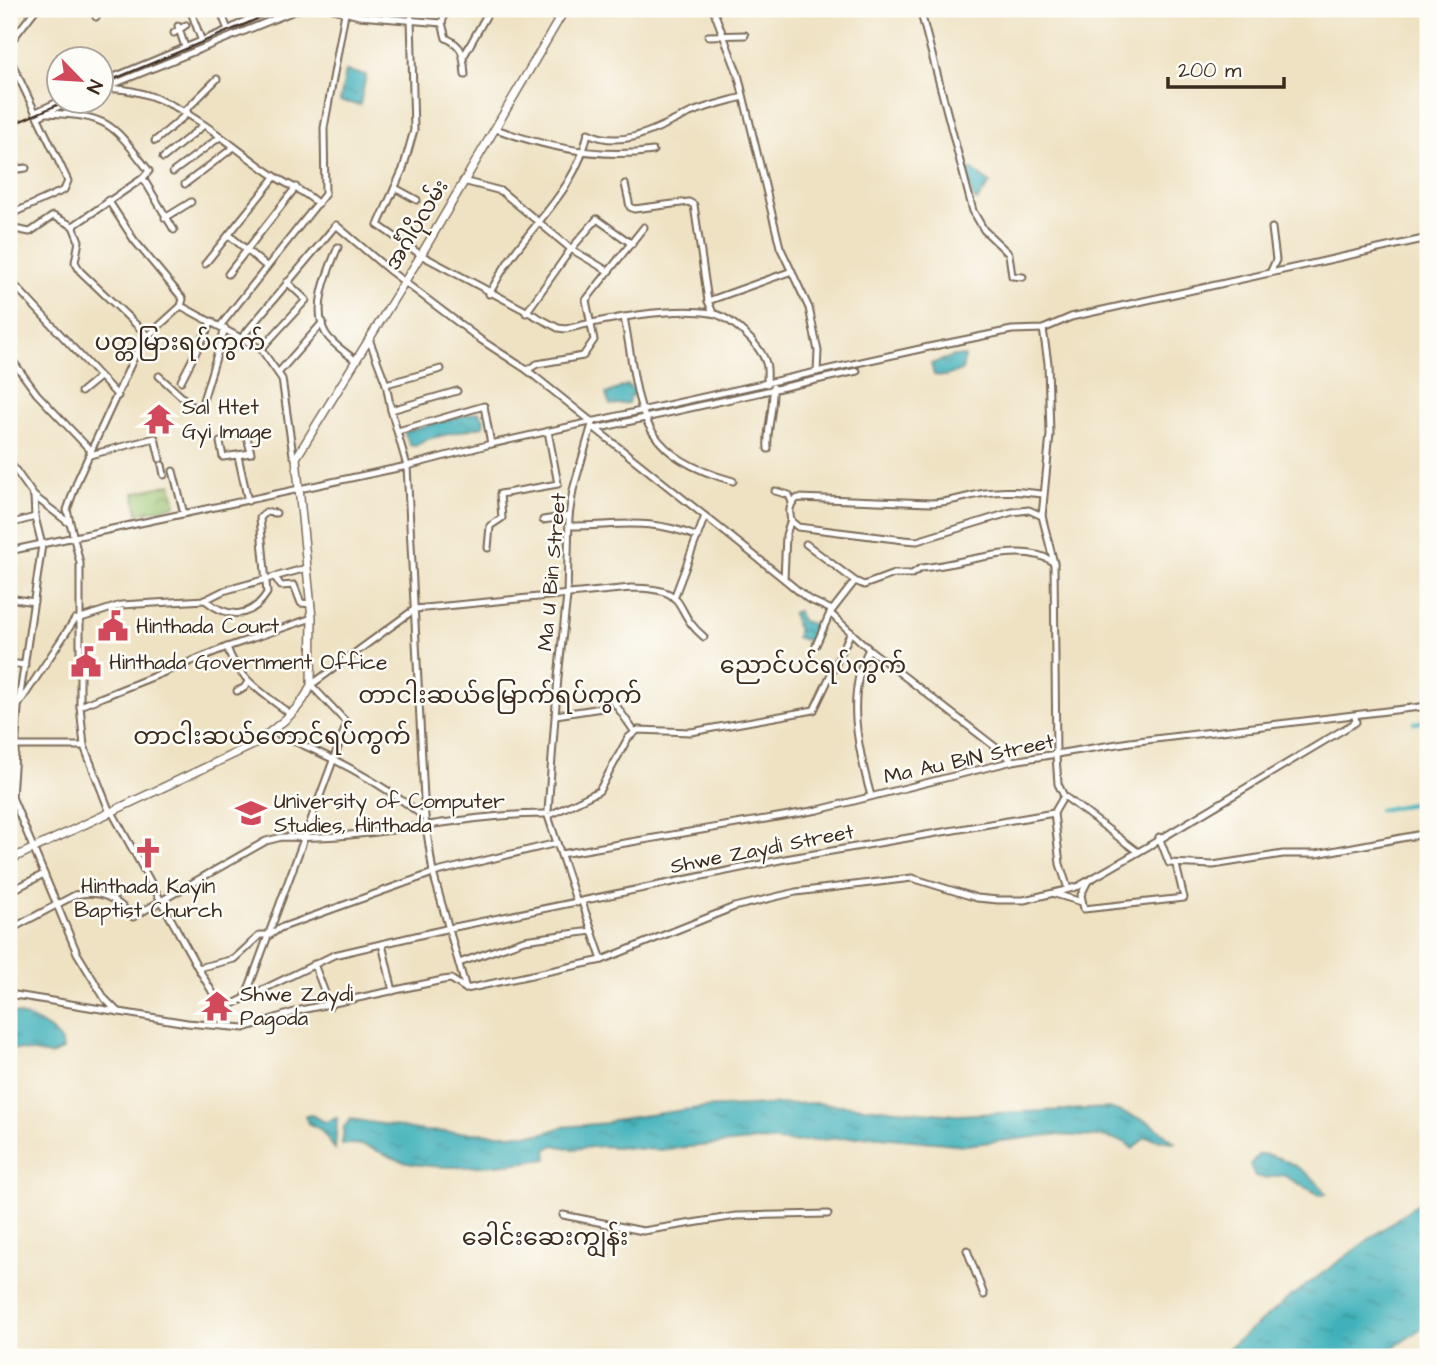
<svg xmlns="http://www.w3.org/2000/svg" width="1437" height="1366" font-family="'Architects Daughter','Noto Sans Myanmar',sans-serif">
	<style>
		.park { fill: url(#park-crowns); stroke: #6a7645; stroke-width: 2 }
		.water { fill: url(#water-ripples); stroke: #3e6e6c; stroke-width: 2 }
		.lines { fill: none; stroke-linecap: round; stroke-linejoin: round }
		.canal { stroke: #41b1ba; stroke-width: 4.5 }
		.minor-casing { stroke: #7a6a58; stroke-width: 9 }
		.major-casing { stroke: #7a6a58; stroke-width: 10 }
		.minor { stroke: #fff; stroke-width: 5 }
		.major { stroke: #fff; stroke-width: 7 }
		.rail { stroke: #3b2a1e; stroke-width: 2 }
		.labels { text-anchor: middle; dominant-baseline: central; stroke-width: 5; stroke-linejoin: round; paint-order: stroke }
		.street-label { font-size: 21px; fill: #3b2a1e; stroke: #fdfcf7 }
		.poi-label { font-size: 21px; fill: #3b2a1e; stroke: #fdfcf7; text-anchor: start }
		.quarter-label { font-size: 24px; fill: #3b2a1e; stroke: #fdfcf7 }
	</style>
	<defs>
		<pattern id="park-crowns" width="20" height="18" patternUnits="userSpaceOnUse" patternTransform="scale(1.75)"><rect width="20" height="18" fill="#99c16c"/><path d="M2 6a3 3 0 1 1 6 0M12 15a3 3 0 1 1 6 0" fill="none" stroke="#7e9d58"/></pattern>
		<pattern id="water-ripples" width="26" height="14" patternUnits="userSpaceOnUse" patternTransform="scale(1.75)"><rect width="26" height="14" fill="#41b1ba"/><path d="M2 4q2-2 4 0t4 0M15 11q2-2 4 0t4 0" fill="none" stroke="#389097"/></pattern>
	</defs>
	<rect width="100%" height="100%" fill="#fdfcf7"/>
	<filter id="ink" filterUnits="userSpaceOnUse"><feTurbulence type="fractalNoise" baseFrequency=".0143" numOctaves="2"/><feDisplacementMap in="SourceGraphic" scale="14" xChannelSelector="R" yChannelSelector="G"/><feConvolveMatrix kernelMatrix="1 2 1 2 8 2 1 2 1" color-interpolation-filters="sRGB"/></filter>
	<filter id="wash" filterUnits="userSpaceOnUse"><feTurbulence type="fractalNoise" baseFrequency=".00686" numOctaves="4" result="noise"/><feDisplacementMap in="SourceGraphic" scale="28" xChannelSelector="R" yChannelSelector="G"/><feGaussianBlur stdDeviation="1.57" result="paint"/><feColorMatrix in="noise" values="0 0 0 0 0 0 0 0 0 0 0 0 0 0 0 0 0 1.4 0 .05"/><feComposite in="paint" operator="in"/></filter>
	<g filter="url(#wash)">
		<rect width="100%" height="100%" fill="#efe2c3"/>
		<polygon class="park" points="171,484 176,505 138,514 134,493"/>
		<g class="water">
			<polygon points="346,71 366,75 360,105 340,101"/>
			<polygon points="971,169 990,183 977,201 973,198 966,170"/>
			<polygon points="954,356 965,356 962,370 946,376 934,375 931,364"/>
			<polygon points="627,385 633,389 635,395 630,396 628,403 610,405 606,394"/>
			<polygon points="478,412 484,419 483,426 428,439 415,446 410,445 404,432"/>
			<polygon points="798,611 801,621 818,625 820,630 812,642 796,637 798,630 792,613"/>
			<path d="M9,1012C27,1016 61,1029 63,1050L50,1055L9,1048Z"/>
			<path d="M816,1103L957,1115L1109,1108L1149,1122L1176,1143L1145,1137L1133,1149L1125,1142L1102,1137L1051,1135L965,1145L870,1136L792,1142L761,1140L658,1150L602,1146L573,1149L554,1145L546,1150L547,1159C507,1165 448,1171 408,1163C383,1157 368,1140 342,1145L344,1127L351,1119L424,1131L497,1134H541L563,1127L607,1123L613,1120L698,1108Z"/>
			<polygon points="311,1115 325,1122 337,1118 335,1149 320,1129 308,1123 305,1116"/>
			<path d="M1259,1154C1283,1155 1314,1174 1326,1194L1320,1195L1283,1175L1265,1178L1255,1176L1250,1165Z"/>
			<polygon points="1428,1196 1428,1325 1378,1357 1218,1357 1289,1298"/>
		</g>
		<g class="lines">
			<g class="canal">
				<polyline points="1414,723 1428,721"/>
				<polyline points="1379,810 1428,801"/>
			</g>
		</g>
	</g>
	<g filter="url(#ink)">
		<g class="lines">
			<g class="minor-casing">
				<g id="minor">
					<polyline points="93,9 96,17"/>
					<polyline points="118,9 118,11"/>
					<polyline points="190,9 201,39"/>
					<polyline points="220,9 228,30"/>
					<polyline points="333,9 359,16 442,23"/>
					<path d="M446,9L442,23L446,38C465,47 463,56 465,75"/>
					<polyline points="713,9 738,74 780,247 809,308 818,351 817,372"/>
					<polyline points="920,9 973,211 984,230 1009,254 1012,276 1023,277"/>
					<path d="M411,18L414,130L403,169L378,225L421,255L558,328L566,329C605,319 671,307 711,313C730,316 760,344 766,363C768,369 767,378 767,384"/>
					<polyline points="178,26 185,47"/>
					<polyline points="174,33 186,25"/>
					<polyline points="708,36 745,35"/>
					<polyline points="9,44 36,9"/>
					<polyline points="465,54 490,9"/>
					<polyline points="9,57 68,181 64,190 9,215"/>
					<polyline points="102,82 228,30 268,9"/>
					<polyline points="104,88 299,9"/>
					<path d="M102,89C168,84 222,141 273,175C288,186 304,190 318,204"/>
					<polyline points="185,111 217,79"/>
					<polyline points="36,112 60,101"/>
					<path d="M48,113C109,116 112,123 149,171L143,178L73,226"/>
					<polyline points="38,117 67,102"/>
					<path d="M496,129C545,147 601,159 653,151"/>
					<polyline points="155,141 188,113"/>
					<polyline points="9,158 19,169 26,168"/>
					<polyline points="163,158 204,125"/>
					<polyline points="173,172 220,137"/>
					<polyline points="143,178 174,230"/>
					<polyline points="463,181 501,191 571,249 608,271"/>
					<polyline points="185,184 234,147"/>
					<polyline points="625,184 630,207 634,209 689,202 694,205 708,301 713,313"/>
					<polyline points="395,188 417,200"/>
					<polyline points="108,200 134,240 183,299 181,306"/>
					<polyline points="165,218 191,202"/>
					<polyline points="9,228 30,232 53,216 73,226 79,241 75,262 80,271 148,336"/>
					<polyline points="229,235 267,267"/>
					<path d="M338,247C328,271 311,309 326,334C332,344 347,353 356,361"/>
					<polyline points="205,264 275,177"/>
					<polyline points="1270,273 1276,260 1272,228"/>
					<polyline points="228,274 296,187"/>
					<polyline points="9,279 118,396"/>
					<path d="M489,294C497,280 505,265 515,252C544,213 578,182 588,133C623,150 658,128 690,113C707,106 725,102 743,97"/>
					<polyline points="708,301 792,271"/>
					<polyline points="526,313 571,249 597,219 632,244"/>
					<path d="M624,317C641,406 632,453 733,481"/>
					<polyline points="221,325 325,194 324,128 345,13"/>
					<polyline points="243,336 336,225 390,271 481,340 527,370 592,422"/>
					<polyline points="369,339 386,384 391,410"/>
					<polyline points="261,349 306,300 287,282"/>
					<polyline points="9,356 37,394 92,452"/>
					<polyline points="527,370 537,364 583,356 594,340 586,300 644,227"/>
					<polyline points="279,372 323,322"/>
					<polyline points="159,376 194,408 201,407 225,328"/>
					<polyline points="181,381 212,321"/>
					<polyline points="386,384 441,369"/>
					<polyline points="457,391 391,410 407,466 425,818 433,873 466,989"/>
					<polyline points="81,392 98,378"/>
					<polyline points="592,426 784,579 786,535 791,519"/>
					<polyline points="595,429 857,371"/>
					<polyline points="398,431 484,406 491,444"/>
					<polyline points="220,442 223,457 251,453 246,433"/>
					<path d="M768,449C766,430 774,410 773,387"/>
					<polyline points="90,455 155,438 160,459"/>
					<polyline points="238,456 248,501"/>
					<polyline points="9,461 34,496 69,523"/>
					<polyline points="162,465 164,475"/>
					<polyline points="173,471 184,514"/>
					<polyline points="775,491 789,495 792,502"/>
					<path d="M1042,494C1023,492 1005,490 985,493C966,496 951,503 930,503L798,498C789,503 788,513 792,522L798,527L904,540L917,541L1012,512L1029,510L1042,516"/>
					<polyline points="34,496 35,517 42,545 18,708 12,797 77,953 105,999 118,1012"/>
					<polyline points="543,520 569,516"/>
					<polyline points="9,524 35,517"/>
					<path d="M569,526C620,526 649,517 698,537"/>
					<path d="M806,544L855,581L864,585L894,574H912L921,568C957,566 1024,539 1054,563"/>
					<polyline points="488,548 490,526 502,518 500,494 558,484 548,431"/>
					<polyline points="9,551 407,466 491,444 929,347 1012,330 1043,329 1071,317 1428,238"/>
					<polyline points="275,577 281,586 294,585 301,603 311,604"/>
					<polyline points="784,579 808,599 832,610"/>
					<polyline points="9,598 34,602"/>
					<polyline points="674,598 705,516"/>
					<path d="M205,600C227,618 250,620 267,593L260,518L266,512L276,513"/>
					<polyline points="830,613 869,649 1012,760"/>
					<polyline points="75,620 121,605 205,600 223,591 307,568"/>
					<polyline points="816,645 830,613 855,581"/>
					<path d="M227,647C237,678 264,694 289,713"/>
					<path d="M869,649C845,694 858,749 871,796"/>
					<polyline points="9,663 25,665"/>
					<polyline points="237,691 244,688 248,682"/>
					<polyline points="611,698 634,731"/>
					<polyline points="80,706 227,647 312,618"/>
					<polyline points="556,715 602,708 612,697"/>
					<polyline points="9,719 75,619"/>
					<path d="M271,731C326,754 379,780 425,818"/>
					<polyline points="9,746 84,746"/>
					<polyline points="1064,796 1138,852"/>
					<polyline points="109,810 84,746 80,706 80,563 67,510 78,479 137,351 148,336 181,306 261,349 282,379 293,455 296,458"/>
					<polyline points="548,811 558,677 567,596 569,516 573,490 593,421"/>
					<polyline points="112,812 198,968 217,1000 229,1006 334,955 450,928 785,859 1054,813 1064,796 1058,784 1056,756 1054,563 1042,516 1050,435 1048,363 1043,329"/>
					<polyline points="1054,813 1060,864 1068,889"/>
					<polyline points="552,814 599,791 628,738 638,730 691,732 814,710 851,632"/>
					<polyline points="548,816 577,903"/>
					<polyline points="1159,837 1169,863 1213,865 1283,854 1316,854 1428,833"/>
					<polyline points="561,854 818,810 1013,761 1130,742 1428,706"/>
					<polyline points="1088,881 1081,895 1084,909 1184,898 1176,865"/>
					<polyline points="9,892 44,874"/>
					<polyline points="1055,894 1082,902"/>
					<polyline points="582,902 602,960"/>
					<path d="M9,930L75,895C102,889 116,899 133,917L266,841L282,837C370,841 457,814 545,814"/>
					<polyline points="382,944 393,991"/>
					<polyline points="459,963 524,940 592,931"/>
					<polyline points="314,964 330,1006"/>
					<polyline points="198,968 234,959 260,935 270,935 280,928 433,873 557,843"/>
					<polyline points="9,994 187,1023 244,1028 301,1010 443,980 451,979 466,989 602,960 734,907 796,892 912,878 977,898 998,900 1024,900 1062,891 1079,886 1147,847 1356,722 1355,716"/>
					<path d="M245,998L347,723L311,685L415,609L631,588C693,588 670,609 704,637"/>
					<polyline points="563,1215 643,1231 736,1216 828,1214"/>
					<polyline points="967,1250 984,1295"/>
				</g>
			</g>
			<g class="major-casing">
				<path id="major" d="M9,860L253,745C274,729 302,710 311,685L312,618L296,458L421,255L565,9"/>
			</g>
			<use href="#minor" class="minor"/>
			<use href="#major" class="major"/>
			<g class="rail">
				<polyline points="102,84 281,9"/>
				<polyline points="9,126 64,102"/>
			</g>
		</g>
	</g>
	<defs>
		<g id="temple-bare" transform="scale(2.415)"><path d="M0-6L5-2H3V0L6.5 2.5H4V6H1.5V3h-3V6H-4V2.5H-6.5L-3 0V-2H-5Z" fill="#d1495b" stroke="#fdfcf7" stroke-width="2.5" paint-order="stroke"/></g>
		<g id="civic-bare" transform="scale(2.415)"><path d="M-.6-6.5H3V-4.5H.6V-3L4-1V1h2V6H-6V1h2V-1L-.6-3ZM-1.2 2.5V6h2.4V2.5Z" fill="#d1495b" stroke="#fdfcf7" stroke-width="2.5" paint-order="stroke"/></g>
		<g id="university-bare" transform="scale(2.415)"><path d="M0-5L7-2L0 1L-7-2ZM-4 1L0 2.5L4 1V4Q0 6-4 4Z" fill="#d1495b" stroke="#fdfcf7" stroke-width="2.5" paint-order="stroke"/></g>
		<g id="church-bare" transform="scale(2.415)"><path d="M-1.2-6h2.4v3.5h3.3v2.4h-3.3V6h-2.4V-.1h-3.3v-2.4h3.3Z" fill="#d1495b" stroke="#fdfcf7" stroke-width="2.5" paint-order="stroke"/></g>
	</defs>
	<g fill-rule="evenodd">
		<use href="#temple-bare" x="159" y="419"/>
		<use href="#civic-bare" x="113" y="626"/>
		<use href="#civic-bare" x="86" y="662"/>
		<use href="#university-bare" x="251" y="813"/>
		<use href="#church-bare" x="148" y="853"/>
		<use href="#temple-bare" x="217" y="1006"/>
	</g>
	<g class="labels">
		<g class="street-label">
			<text transform="translate(417 225) rotate(-59)">အင်္ဂါပိုလမ်း</text>
			<text transform="translate(552 572) rotate(-85)">Ma U Bin Street</text>
			<text transform="translate(969 759) rotate(-12)">Ma Au BIN Street</text>
			<text transform="translate(762 849) rotate(-11)">Shwe Zaydi Street</text>
		</g>
		<g class="poi-label">
			<text x="182" y="407">Sal Htet<tspan x="182" dy="24">Gyi Image</tspan></text>
			<text x="136" y="626">Hinthada Court</text>
			<text x="109" y="662">Hinthada Government Office</text>
			<text x="274" y="801">University of Computer<tspan x="274" dy="24">Studies, Hinthada</tspan></text>
			<text x="148" y="886" text-anchor="middle">Hinthada Kayin<tspan x="148" dy="24">Baptist Church</tspan></text>
			<text x="240" y="994">Shwe Zaydi<tspan x="240" dy="24">Pagoda</tspan></text>
		</g>
		<g class="quarter-label">
			<text x="180" y="343">ပတ္တမြားရပ်ကွက်</text>
			<text x="813" y="666">ညောင်ပင်ရပ်ကွက်</text>
			<text x="500" y="696">တာငါးဆယ်မြောက်ရပ်ကွက်</text>
			<text x="272" y="737">တာငါးဆယ်တောင်ရပ်ကွက်</text>
			<text x="545" y="1238">ခေါင်းဆေးကျွန်း</text>
		</g>
	</g>
	<rect width="1437" height="1366" fill="none" stroke="#fdfcf7" stroke-width="35"/>
	<g transform="translate(80 80) rotate(115)"><circle r="33" fill="#fdfcf7" stroke="#afa8a0" stroke-width="2"/>
	<path d="M0-5L12 26L0 18L-12 26Z" fill="#d1495b"/>
	<text y="-10" font-size="19" font-weight="bold" text-anchor="middle" fill="#3b2a1e">N</text>
	</g>
	<path d="M1168 77v10h116v-10" fill="none" stroke="#3b2a1e" stroke-width="3.5"/>
	<text x="1178" y="77" font-size="21" fill="#3b2a1e" stroke="#fdfcf7" stroke-width="5" paint-order="stroke">200 m</text>
</svg>
